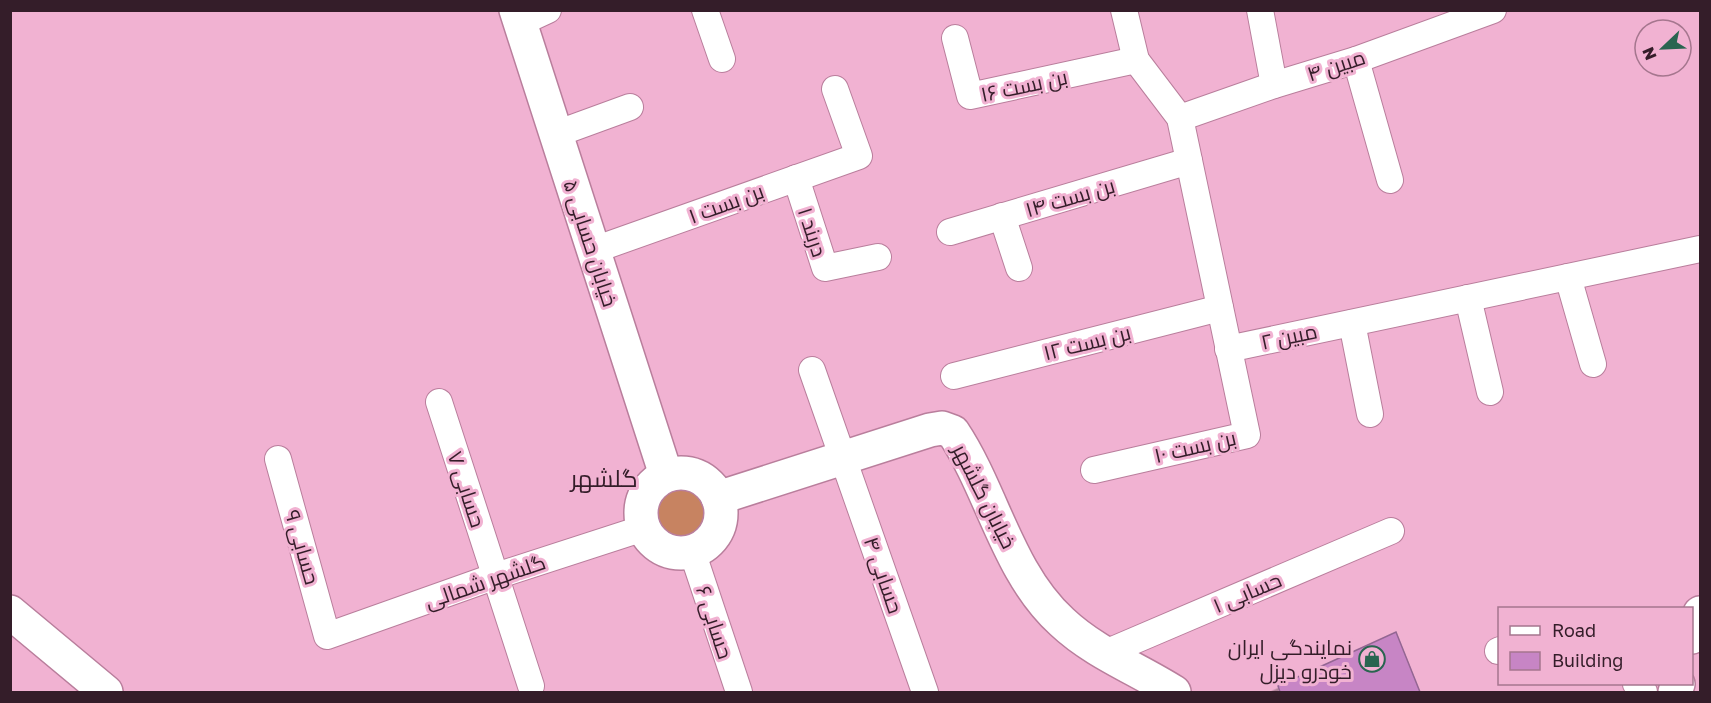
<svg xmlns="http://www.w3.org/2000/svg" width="1711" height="703" font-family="'Golos Text',Cairo,sans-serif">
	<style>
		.green { fill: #c78361 }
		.building { fill: #c785c5; stroke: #936692; stroke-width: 1.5; filter: url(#shadow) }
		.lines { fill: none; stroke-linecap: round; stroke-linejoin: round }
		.street-casing { stroke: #b97e9c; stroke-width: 28 }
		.secondary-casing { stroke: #b97e9c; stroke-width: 36 }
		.highway-casing { stroke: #b97e9c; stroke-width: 36 }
		.street { stroke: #fff; stroke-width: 26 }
		.secondary { stroke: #fff; stroke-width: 33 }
		.highway { stroke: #fff; stroke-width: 33 }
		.labels { text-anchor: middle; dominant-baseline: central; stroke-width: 6; stroke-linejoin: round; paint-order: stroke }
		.street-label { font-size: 21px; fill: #341d29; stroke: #f1b2d2 }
		.poi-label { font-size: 21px; fill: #341d29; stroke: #f1b2d2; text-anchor: end }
		.quarter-label { font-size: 24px; fill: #341d29; stroke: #f1b2d2 }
	</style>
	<defs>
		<filter id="shadow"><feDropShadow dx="-5.5" dy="5.5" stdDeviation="0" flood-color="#0004"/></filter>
	</defs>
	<rect width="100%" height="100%" fill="#f1b2d2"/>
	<circle class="green" cx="681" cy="512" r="27"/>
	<polygon class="building" points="1396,632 1420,692 1280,692 1278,686"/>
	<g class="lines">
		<g class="street-casing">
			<g id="street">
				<polyline points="705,10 722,59"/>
				<polyline points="1260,10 1274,85"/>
				<polyline points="520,23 548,10"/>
				<polyline points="955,38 970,96 1136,60"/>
				<polyline points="1356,60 1390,180"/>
				<polyline points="1180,118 1274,85 1356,60 1493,10"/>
				<polyline points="556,134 630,107"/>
				<polyline points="796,178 825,268 878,257"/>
				<polyline points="1002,216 1019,268"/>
				<polyline points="950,232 1189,161"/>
				<polyline points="594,250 859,156 835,89"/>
				<polyline points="1568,277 1593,364"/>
				<polyline points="1468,298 1490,392"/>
				<polyline points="1352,323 1370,414"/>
				<polyline points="1228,349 1700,249"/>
				<polyline points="812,370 925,692"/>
				<polyline points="954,376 1220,308"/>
				<polyline points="439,402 531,686"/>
				<polyline points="278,459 327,636 496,576 644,528"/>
				<polyline points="1094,470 1247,435 1180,118 1136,60 1124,10"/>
				<polyline points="692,551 739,692"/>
				<polyline points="1498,651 1500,650"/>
				<polyline points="1103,654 1391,531"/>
				<polyline points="1636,684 1644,692"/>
			</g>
		</g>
		<g class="secondary-casing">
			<g id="secondary">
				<polyline points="516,10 666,475"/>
				<circle cx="681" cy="513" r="40"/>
				<path d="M718,498L930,430L942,428L953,432C993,492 1007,572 1062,622C1095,653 1136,668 1174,692"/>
				<polyline points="10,612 106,692"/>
			</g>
		</g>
		<g class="highway-casing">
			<g id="highway">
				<polyline points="1692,637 1700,613"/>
				<polyline points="1675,692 1678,684"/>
			</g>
		</g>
		<use href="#street" class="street"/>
		<use href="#secondary" class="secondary"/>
		<use href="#highway" class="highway"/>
	</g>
	<defs>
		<g id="shop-ring" transform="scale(1.35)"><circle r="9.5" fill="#f1b2d2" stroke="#296550" stroke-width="1.5"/><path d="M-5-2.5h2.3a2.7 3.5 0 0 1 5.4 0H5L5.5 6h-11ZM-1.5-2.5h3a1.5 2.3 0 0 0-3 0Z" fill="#296550"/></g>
	</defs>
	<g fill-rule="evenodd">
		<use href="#shop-ring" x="1372" y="659"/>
	</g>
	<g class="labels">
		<g class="street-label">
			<text transform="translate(1336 65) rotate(-18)">مبین ۴</text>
			<text transform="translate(1024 85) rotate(-12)">بن بست ۱۶</text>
			<text transform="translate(1070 197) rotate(-16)">بن بست ۱۴</text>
			<text transform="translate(726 203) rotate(-20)">بن بست ۱</text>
			<text transform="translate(813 232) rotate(72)">دربند ۱</text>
			<text transform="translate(591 243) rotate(72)">خیابان حسابی ۵</text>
			<text transform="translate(1289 336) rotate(-12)">مبین ۲</text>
			<text transform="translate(1087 342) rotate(-14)">بن بست ۱۲</text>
			<text transform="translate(1195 446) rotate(-13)">بن بست ۱۰</text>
			<text transform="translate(467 489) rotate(72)">حسابی ۷</text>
			<text transform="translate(985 496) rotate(63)">خیابان گلشهر</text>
			<text transform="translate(303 547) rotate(74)">حسابی ۹</text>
			<text transform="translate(884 575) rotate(71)">حسابی ۴</text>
			<text transform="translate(485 581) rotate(-19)">گلشهر شمالی</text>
			<text transform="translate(1247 592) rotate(-23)">حسابی ۱</text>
			<text transform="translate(715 622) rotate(72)">حسابی ۶</text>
		</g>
		<g class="poi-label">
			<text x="1352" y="647">نمایندگی ایران<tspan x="1352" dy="24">خودرو دیزل</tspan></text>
		</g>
		<g class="quarter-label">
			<text x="604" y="477">گلشهر</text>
		</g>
	</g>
	<rect width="1711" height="703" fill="none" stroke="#341d29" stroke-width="24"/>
	<rect x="1498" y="607" width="195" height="78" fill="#f1b2d2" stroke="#a5768e" stroke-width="1.5"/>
	<rect x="1510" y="626" width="30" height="9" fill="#ffffff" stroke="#a5768e" stroke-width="1.5"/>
	<text x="1552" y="637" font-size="18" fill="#341d29">Road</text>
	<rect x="1510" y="652" width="30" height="18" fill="#c785c5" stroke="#a5768e" stroke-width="1.5"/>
	<text x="1552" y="667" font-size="18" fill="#341d29">Building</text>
	<g transform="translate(1663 48) rotate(247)"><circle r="28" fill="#f1b2d2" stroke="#a5768e" stroke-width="1.5"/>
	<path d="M0-4.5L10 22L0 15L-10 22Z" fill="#296550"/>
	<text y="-9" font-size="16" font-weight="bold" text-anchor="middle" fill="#341d29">N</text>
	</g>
</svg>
